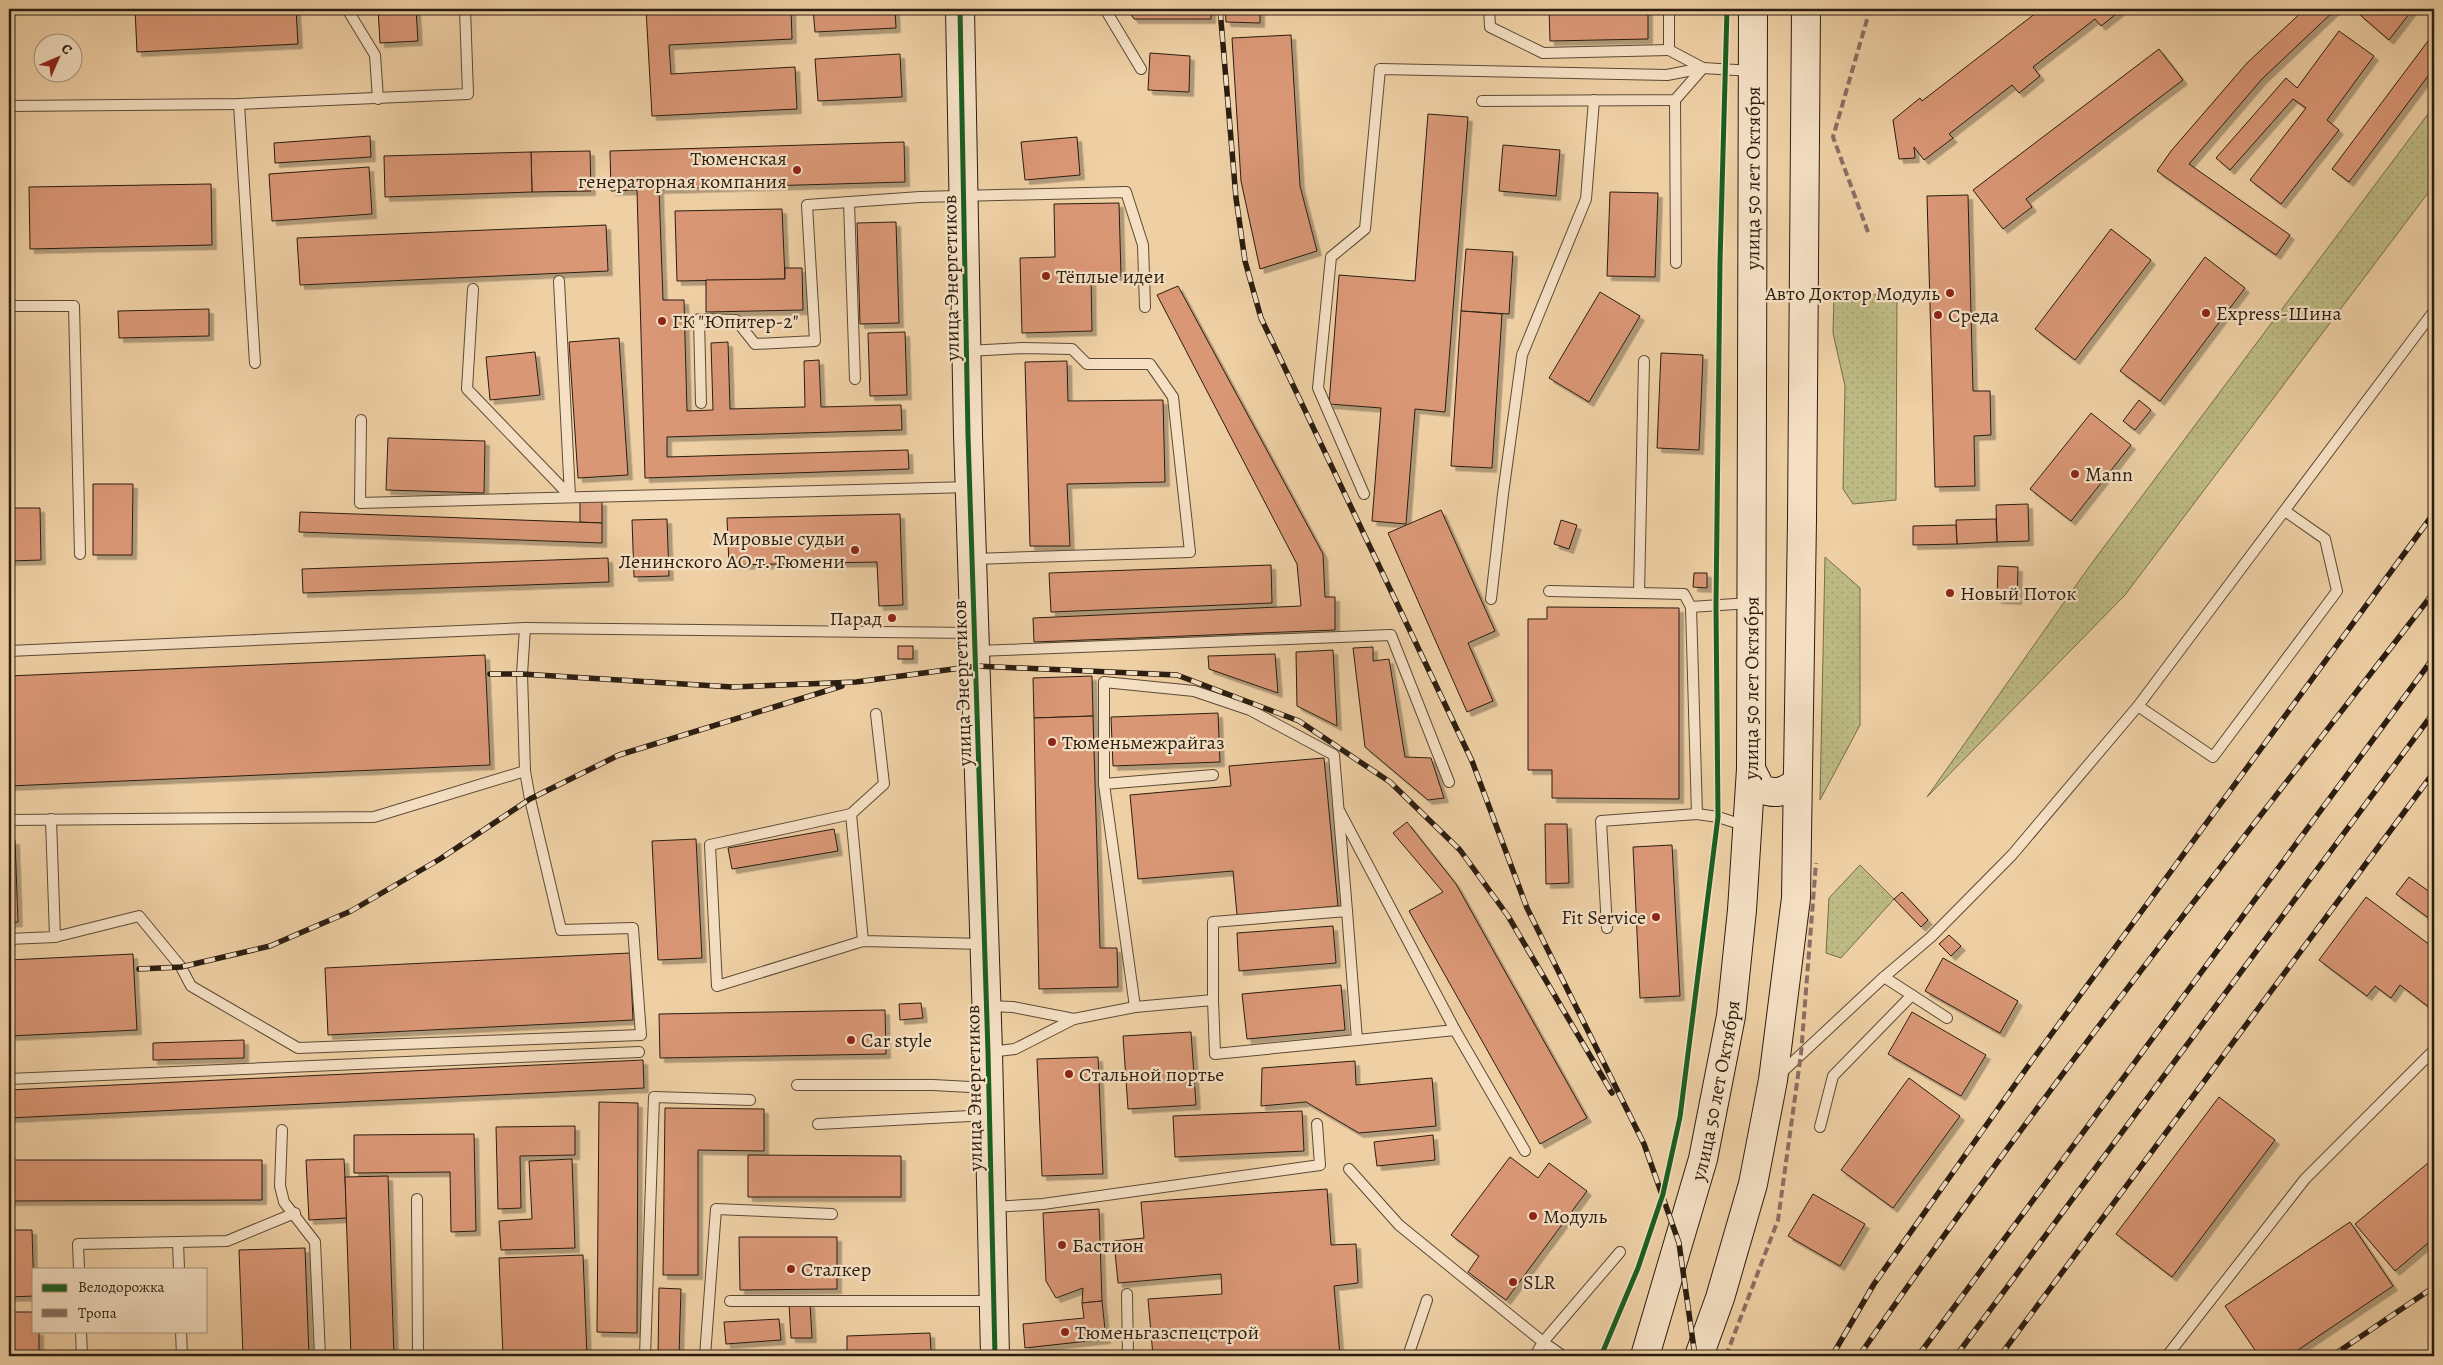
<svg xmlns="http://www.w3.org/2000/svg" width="2443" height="1365" font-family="Alegreya,serif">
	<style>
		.grass { fill: url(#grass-dots); stroke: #746c4a }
		.building { fill: #da9776; stroke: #2a1d10; filter: url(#shadow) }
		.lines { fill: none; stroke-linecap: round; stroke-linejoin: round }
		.lane-casing { stroke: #5b4a35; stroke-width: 12 }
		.secondary-casing { stroke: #2a1d10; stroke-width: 30 }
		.lane { stroke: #f5e0c4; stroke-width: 10 }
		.secondary { stroke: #f5e0c4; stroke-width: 28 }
		.rail-casing { stroke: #2a1d10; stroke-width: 5.5 }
		.rail { stroke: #f5e0c4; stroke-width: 4; stroke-dasharray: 11; stroke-linecap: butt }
		.quiet { stroke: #8d6e63; stroke-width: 4; stroke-dasharray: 8 4; stroke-linecap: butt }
		.cycleway-casing { stroke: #f5e0c4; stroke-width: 8 }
		.cycleway { stroke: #1b5e20; stroke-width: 5 }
		.poi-dot { fill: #8f2418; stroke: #f5e0c4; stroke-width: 2 }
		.labels { text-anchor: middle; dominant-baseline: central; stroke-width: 4.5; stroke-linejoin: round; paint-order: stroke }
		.poi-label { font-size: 20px; fill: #2a1d10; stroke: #f5e0c4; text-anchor: start }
		.street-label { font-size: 20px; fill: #2a1d10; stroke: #f5e0c4 }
	</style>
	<defs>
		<pattern id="grass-dots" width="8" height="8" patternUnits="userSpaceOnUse" patternTransform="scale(1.25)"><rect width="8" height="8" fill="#bdba83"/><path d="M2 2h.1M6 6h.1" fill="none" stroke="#a39f70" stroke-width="1.8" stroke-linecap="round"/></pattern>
		<filter id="shadow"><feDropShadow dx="4.5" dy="4.5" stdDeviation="0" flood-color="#0004"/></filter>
	</defs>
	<rect width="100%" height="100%" fill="#efd0a5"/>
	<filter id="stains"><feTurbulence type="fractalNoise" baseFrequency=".004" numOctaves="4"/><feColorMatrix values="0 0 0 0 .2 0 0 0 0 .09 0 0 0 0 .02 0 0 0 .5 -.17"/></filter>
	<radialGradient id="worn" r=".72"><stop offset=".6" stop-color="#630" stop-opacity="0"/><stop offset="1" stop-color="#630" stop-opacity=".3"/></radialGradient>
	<g class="grass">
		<polygon points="2434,106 2434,185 2125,595 1927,797 2089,567"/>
		<polygon points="1897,294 1896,500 1853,504 1843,489 1845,386 1833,333 1834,296"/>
		<polygon points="1825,557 1860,588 1860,725 1820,800"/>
		<polygon points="1860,865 1894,899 1841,958 1826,953 1829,898"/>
	</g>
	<g class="building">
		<polygon points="135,9 296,9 298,44 137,52"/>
		<polygon points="378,9 416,9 418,41 380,43"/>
		<polygon points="646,9 791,9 792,39 669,45 671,74 795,67 797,109 652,116"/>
		<polygon points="813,9 895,9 896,28 815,32"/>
		<polygon points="1127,9 1211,9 1211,19 1134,19"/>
		<polygon points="1225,9 1260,9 1260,23 1226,22"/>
		<polygon points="1549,9 1648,9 1648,39 1550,41"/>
		<polygon points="2041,9 2118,9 2120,11 2101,26 2095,19 2033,67 2040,76 2019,93 2012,85 1949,134 1953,138 1924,160 1914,147 1915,158 1899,159 1893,120 1920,98 1922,101"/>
		<polygon points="2305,9 2336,9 2262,79 2189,164 2290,235 2276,255 2157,171 2171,151 2247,63"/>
		<polygon points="2365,9 2413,9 2389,40 2359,14"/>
		<polygon points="2339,31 2374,56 2327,120 2339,130 2281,204 2250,180 2306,108 2293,99 2230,170 2216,158 2286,78 2297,88"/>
		<polygon points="2434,33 2434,68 2349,182 2332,169"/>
		<polygon points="1291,35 1300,186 1317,251 1260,269 1241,181 1232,38"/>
		<polygon points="2159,49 2183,80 2026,199 2032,207 2003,229 1973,190"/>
		<polygon points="1150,53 1190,56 1189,92 1148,90"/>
		<polygon points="900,54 902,97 818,101 815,59"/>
		<polygon points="1428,114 1468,117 1445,412 1415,409 1406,524 1372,521 1381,408 1329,404 1339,275 1415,281"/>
		<polygon points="370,136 371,157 275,163 274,143"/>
		<polygon points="1077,137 1080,175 1025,180 1021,142"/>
		<polygon points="904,142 905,182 659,189 663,300 684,300 687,411 713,410 711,343 728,342 730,409 805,407 804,361 819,360 821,407 901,405 902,430 667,437 667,457 908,450 909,469 645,478 637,190 611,191 610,151"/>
		<polygon points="1503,145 1560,150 1556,196 1499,191"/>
		<polygon points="590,151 591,191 532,192 531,152"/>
		<polygon points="531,152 532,192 385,197 384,156"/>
		<polygon points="369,167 372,214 272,221 269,174"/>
		<polygon points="211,184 212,245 30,249 29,187"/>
		<polygon points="1610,192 1658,193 1655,277 1607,276"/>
		<polygon points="1968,195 1973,391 1990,391 1991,435 1974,436 1975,486 1935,487 1927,196"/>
		<polygon points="1119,203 1121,276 1091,276 1092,331 1022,333 1020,258 1055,257 1054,204"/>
		<polygon points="782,209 785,279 677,281 675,211"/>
		<polygon points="896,222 899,323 860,324 857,223"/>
		<polygon points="606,225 608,271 300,285 297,238"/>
		<polygon points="2111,229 2151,260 2075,360 2035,329"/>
		<polygon points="1466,249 1513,252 1509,314 1461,311"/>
		<polygon points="2205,257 2245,288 2160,401 2120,371"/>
		<polygon points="785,268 802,268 803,310 706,312 706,280 785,279"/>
		<polygon points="1178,286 1323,554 1325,597 1335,597 1335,630 1034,642 1033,618 1301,606 1297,564 1157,295"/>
		<polygon points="1600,292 1640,316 1589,402 1549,378"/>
		<polygon points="209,309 209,336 119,338 118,311"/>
		<polygon points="1461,311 1502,314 1492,468 1451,466"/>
		<polygon points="905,332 907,395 870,396 868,333"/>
		<polygon points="619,338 628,475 578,478 569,342"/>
		<polygon points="535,352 540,395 490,400 486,357"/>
		<polygon points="1661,353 1703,355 1699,450 1657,448"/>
		<polygon points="1067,361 1068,401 1163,400 1165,482 1067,484 1070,546 1030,546 1025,362"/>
		<polygon points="2139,400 2151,410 2135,430 2123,421"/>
		<polygon points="2091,413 2131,445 2071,521 2030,489"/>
		<polygon points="388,438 485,441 484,493 386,490"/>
		<polygon points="93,484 133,484 132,555 93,555"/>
		<polygon points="580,501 602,501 602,523 580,522"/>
		<polygon points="2028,504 2029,541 1997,542 1996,505"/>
		<polygon points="9,508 40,508 41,560 9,561"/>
		<polygon points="1441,510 1495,631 1468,643 1493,701 1467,712 1388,533"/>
		<polygon points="300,512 602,523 602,543 299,532"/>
		<polygon points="900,514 903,605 879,606 877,562 729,565 727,518"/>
		<polygon points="667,519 669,576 634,577 632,520"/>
		<polygon points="1996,519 1997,542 1957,544 1956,520"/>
		<polygon points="1561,520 1577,525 1569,549 1554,544"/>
		<polygon points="1956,525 1957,544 1913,545 1913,526"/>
		<polygon points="608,558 609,582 303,593 302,569"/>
		<polygon points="1271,565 1272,603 1051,612 1049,573"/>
		<polygon points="1998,566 2018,567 2017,600 1997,599"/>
		<polygon points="1694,573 1707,573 1707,588 1693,587"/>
		<polygon points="1547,607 1679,608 1679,799 1552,798 1552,770 1528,770 1528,619 1547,619"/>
		<rect x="898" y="646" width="15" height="13"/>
		<polygon points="1373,647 1373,661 1389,659 1405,757 1431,758 1444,798 1428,800 1365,747 1353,648"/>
		<polygon points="1333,650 1337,726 1297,706 1296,652"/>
		<polygon points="1275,654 1278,693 1209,669 1208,656"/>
		<polygon points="485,655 490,765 9,786 9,676"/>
		<polygon points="1092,676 1093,716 1034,718 1033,678"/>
		<polygon points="1218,713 1220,762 1113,766 1111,717"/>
		<polygon points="1093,716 1100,948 1117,948 1118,987 1039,989 1034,718"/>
		<polygon points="1324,758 1338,906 1237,915 1233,871 1138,879 1130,795 1231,786 1229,766"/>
		<polygon points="1407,822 1456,884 1587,1118 1540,1144 1409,911 1443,892 1393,833"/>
		<polygon points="1545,824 1567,824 1569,883 1546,884"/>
		<polygon points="834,829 838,851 732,869 728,848"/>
		<polygon points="696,839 702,958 658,960 652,841"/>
		<polygon points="9,840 15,840 18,922 9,923"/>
		<polygon points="1672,845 1680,996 1640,998 1633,847"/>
		<polygon points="2409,877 2434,895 2434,913 2430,919 2396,894"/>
		<polygon points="1902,892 1928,920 1921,927 1894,899"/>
		<polygon points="2366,897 2434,948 2434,1011 2400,985 2391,998 2375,986 2367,996 2319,960"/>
		<polygon points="1333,926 1336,963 1239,971 1237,933"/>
		<polygon points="1949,935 1961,946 1951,956 1939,944"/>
		<polygon points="630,953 633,1020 328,1035 325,968"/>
		<polygon points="133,954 137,1030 9,1036 9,960"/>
		<polygon points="1943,958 2018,1001 2000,1033 1925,991"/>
		<polygon points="1341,985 1345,1030 1247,1039 1242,994"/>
		<polygon points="921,1003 923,1018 900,1020 899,1004"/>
		<polygon points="885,1010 886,1054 660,1058 659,1014"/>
		<polygon points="1912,1012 1986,1055 1961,1096 1888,1054"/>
		<polygon points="1191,1032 1196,1105 1128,1109 1123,1036"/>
		<polygon points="244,1040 244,1058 153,1060 153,1043"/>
		<polygon points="1098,1057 1103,1174 1042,1176 1037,1059"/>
		<polygon points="643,1060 644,1088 9,1118 9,1090"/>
		<polygon points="1355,1061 1356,1085 1432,1078 1436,1126 1359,1133 1306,1102 1261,1106 1262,1068"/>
		<polygon points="1909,1078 1960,1116 1893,1208 1841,1170"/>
		<polygon points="2219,1097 2275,1140 2172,1277 2116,1234"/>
		<polygon points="599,1102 638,1103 637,1333 597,1332"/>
		<polygon points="665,1108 764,1109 764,1151 698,1150 698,1275 663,1275"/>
		<polygon points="1302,1111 1304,1151 1175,1157 1173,1116"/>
		<polygon points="575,1126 575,1155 520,1156 521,1208 498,1209 496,1127"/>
		<polygon points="474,1134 476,1231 451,1232 450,1172 354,1173 354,1135"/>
		<polygon points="1433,1135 1435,1160 1377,1166 1374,1142"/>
		<polygon points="748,1155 901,1156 901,1197 748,1197"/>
		<polygon points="1510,1157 1538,1178 1549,1163 1587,1191 1506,1300 1468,1272 1479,1256 1451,1235"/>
		<polygon points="2434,1158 2434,1238 2395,1271 2355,1224"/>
		<polygon points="344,1159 347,1218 309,1220 306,1160"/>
		<polygon points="572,1159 575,1248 501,1250 499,1221 532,1219 529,1161"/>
		<polygon points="9,1160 262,1160 262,1200 9,1201"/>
		<polygon points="388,1176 394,1356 351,1356 345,1177"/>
		<polygon points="1327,1189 1331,1245 1356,1244 1358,1283 1334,1286 1340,1356 1153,1356 1148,1299 1222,1294 1221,1274 1118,1283 1114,1241 1144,1238 1141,1202"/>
		<polygon points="1813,1194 1865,1224 1840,1266 1788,1236"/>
		<polygon points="1099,1209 1102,1301 1082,1303 1083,1288 1056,1298 1046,1281 1043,1213"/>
		<polygon points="2350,1222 2393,1286 2289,1356 2259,1356 2225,1306"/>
		<polygon points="9,1230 32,1230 34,1296 9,1297"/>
		<polygon points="739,1237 837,1237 837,1289 740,1290"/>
		<polygon points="305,1248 309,1356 243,1356 239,1250"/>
		<polygon points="583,1255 587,1356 503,1356 499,1258"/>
		<polygon points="659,1288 681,1289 679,1356 658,1356"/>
		<polygon points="1102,1301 1106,1339 1025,1348 1023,1324 1084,1318 1082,1303"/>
		<polygon points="810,1303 812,1338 791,1338 789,1304"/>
		<polygon points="9,1312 34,1312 34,1331 39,1331 39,1356 9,1356"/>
		<polygon points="779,1319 781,1340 726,1344 724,1322"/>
		<polygon points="930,1333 931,1351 847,1355 847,1336"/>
	</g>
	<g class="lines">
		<g class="lane-casing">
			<g id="lane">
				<polyline points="347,9 375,55 378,99"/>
				<polyline points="1105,9 1141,69"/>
				<polyline points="1489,9 1490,27 1543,53 1669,50"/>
				<polyline points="1669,9 1669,50 1703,68 1752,71"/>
				<polyline points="1675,100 1676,263"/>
				<polyline points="1482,101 1675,100 1703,68"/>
				<polyline points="239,104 255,363"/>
				<polyline points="9,106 239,104 468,94 465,9"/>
				<polyline points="849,202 855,379"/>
				<polyline points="473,289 467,389 570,496 559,281"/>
				<polyline points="9,306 74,306 80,554"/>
				<polyline points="968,351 1023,348 1072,349 1087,364 1150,364 1173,397 1190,552 973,559"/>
				<polyline points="701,403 699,319 736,320 755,344 815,341 807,205 920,197 1126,192 1143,245 1145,307"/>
				<polyline points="361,420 360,503 970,487"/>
				<polyline points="1364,494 1318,388 1331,257 1365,229 1380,69 1667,75 1703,68"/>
				<polyline points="1549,591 1684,594 1691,607"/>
				<polyline points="1639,593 1644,361"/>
				<polyline points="1491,599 1503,494 1522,355 1586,199 1594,100"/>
				<polyline points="9,651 525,628"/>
				<polyline points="976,651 1391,635 1449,782"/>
				<polyline points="2138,706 2213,757 2337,591 2325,539 2285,511"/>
				<polyline points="1104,784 1104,682 1194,691 1250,710 1334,755 1347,911"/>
				<polyline points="1340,812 1455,1030"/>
				<polyline points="851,814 884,784 876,714"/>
				<polyline points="1697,814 1691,607 1750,603"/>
				<polyline points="9,820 374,817 525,771 522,674 525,628 974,633"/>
				<polyline points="1607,928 1601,821 1697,814 1718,817 1746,826"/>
				<polyline points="55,937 139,916 181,967 191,986 298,1048 641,1035 633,928 561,930 530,799 525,771"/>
				<polyline points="9,939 55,937 51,819"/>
				<polyline points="863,941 717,986 710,845 851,814 863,941 984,944"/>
				<polyline points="1884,977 1947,1018"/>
				<polyline points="988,1006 1013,1007 1074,1019"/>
				<polyline points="1135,1007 1104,784 1213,775"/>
				<polyline points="1357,1040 1455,1030 1525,1151"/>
				<polyline points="989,1052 1015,1049 1074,1019 1135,1007 1213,1000 1215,1054 1357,1040 1347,911 1213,922 1213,1000"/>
				<polyline points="1780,1074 1884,977 1931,937 2012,855 2138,706 2434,311"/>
				<polyline points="9,1079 639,1052"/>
				<polyline points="797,1085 933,1085 988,1088"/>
				<polyline points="818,1124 989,1115"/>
				<polyline points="1820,1127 1833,1076 1912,995"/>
				<polyline points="282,1130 280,1186 284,1202 315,1242 320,1356"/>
				<polyline points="1349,1169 1399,1225 1543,1342 1535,1356"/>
				<polyline points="417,1199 418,1356"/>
				<polyline points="993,1207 1043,1204 1320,1165 1317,1124"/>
				<polyline points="178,1242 179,1269"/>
				<polyline points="79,1269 78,1244 227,1241 295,1213"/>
				<polyline points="1127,1294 1128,1356"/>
				<polyline points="730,1301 993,1301"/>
				<polyline points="81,1331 82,1356"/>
				<polyline points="181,1331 182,1356"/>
				<polyline points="645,1356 654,1097 750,1100"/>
				<polyline points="705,1356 716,1209 832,1214"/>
				<polyline points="1408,1356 1427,1300"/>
				<polyline points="1563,1356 1543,1342 1620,1252"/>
				<polyline points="2167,1356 2305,1179 2434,1050"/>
			</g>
		</g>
		<g class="secondary-casing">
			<g id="secondary">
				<polyline points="960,9 968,435 988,1052 995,1356"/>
				<path d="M1751,769L1761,789C1776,795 1784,792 1796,783"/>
				<path id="s1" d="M1645,1356L1703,1159L1731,1016L1742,910L1751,769L1753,9"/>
				<polyline points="1699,1356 1720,1298 1753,1184 1773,1080 1796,898 1802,520 1806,9"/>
			</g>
		</g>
		<use href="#lane" class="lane"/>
		<use href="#secondary" class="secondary"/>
		<g class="rail-casing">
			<g id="rail">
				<polyline points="1220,9 1236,198 1245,261 1261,318 1472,761 1527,908 1644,1144 1679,1243 1695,1356"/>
				<polyline points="490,674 522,674 732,687 856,682 976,666 1177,675 1299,721 1390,782 1460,850 1508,916 1612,1093"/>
				<polyline points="139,969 181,967 270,946 351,911 440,859 530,799 619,755 842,686"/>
				<polyline points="1832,1356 1874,1284 2031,1062 2434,513"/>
				<path d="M1859,1356C2040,1094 2239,844 2434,592"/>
				<polyline points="1918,1356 2434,657"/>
				<polyline points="1956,1356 2434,712"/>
				<polyline points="2000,1356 2434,772"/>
				<polyline points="2332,1356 2434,1287"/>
			</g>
		</g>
		<use href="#rail" class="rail"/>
		<g class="quiet">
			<polyline points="1868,232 1833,137 1870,9"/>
			<polyline points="1726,1356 1778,1220 1801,1054 1816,863"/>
		</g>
		<g class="cycleway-casing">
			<g id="cycleway">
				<polyline points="960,9 968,435 988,1052 995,1356"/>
				<polyline points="1601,1356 1638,1268 1663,1194 1680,1117 1718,817 1716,606 1720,262 1727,9"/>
			</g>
		</g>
		<use href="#cycleway" class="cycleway"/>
	</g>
	<g class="poi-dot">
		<circle cx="797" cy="170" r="5"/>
		<circle cx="1046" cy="276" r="5"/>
		<circle cx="1950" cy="293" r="5"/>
		<circle cx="2206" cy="313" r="5"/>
		<circle cx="1938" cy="315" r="5"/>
		<circle cx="662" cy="321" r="5"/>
		<circle cx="2075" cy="474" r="5"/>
		<circle cx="855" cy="550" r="5"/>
		<circle cx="1950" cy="593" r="5"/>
		<circle cx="892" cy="618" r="5"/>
		<circle cx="1052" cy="742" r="5"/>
		<circle cx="1656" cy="917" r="5"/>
		<circle cx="851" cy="1040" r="5"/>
		<circle cx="1069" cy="1074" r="5"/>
		<circle cx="1533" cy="1216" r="5"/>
		<circle cx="1062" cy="1245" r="5"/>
		<circle cx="791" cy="1269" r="5"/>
		<circle cx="1513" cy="1282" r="5"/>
		<circle cx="1065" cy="1332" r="5"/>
	</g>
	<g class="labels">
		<g class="poi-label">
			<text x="787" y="158" text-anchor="end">Тюменская<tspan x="787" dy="23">генераторная компания</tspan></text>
			<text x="1056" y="276">Тёплые идеи</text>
			<text x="1940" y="293" text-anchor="end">Авто Доктор Модуль</text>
			<text x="2216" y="313">Express-Шина</text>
			<text x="1948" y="315">Среда</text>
			<text x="672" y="321">ГК "Юпитер-2"</text>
			<text x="2085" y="474">Mann</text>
			<text x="845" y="538" text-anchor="end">Мировые судьи<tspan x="845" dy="23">Ленинского АО т. Тюмени</tspan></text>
			<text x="1960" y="593">Новый Поток</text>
			<text x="882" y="618" text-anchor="end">Парад</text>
			<text x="1062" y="742">Тюменьмежрайгаз</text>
			<text x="1646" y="917" text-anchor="end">Fit Service</text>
			<text x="861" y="1040">Car style</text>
			<text x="1079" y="1074">Стальной портье</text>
			<text x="1543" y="1216">Модуль</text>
			<text x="1072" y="1245">Бастион</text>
			<text x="801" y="1269">Сталкер</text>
			<text x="1523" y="1282">SLR</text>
			<text x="1075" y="1332">Тюменьгазспецстрой</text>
		</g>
		<g class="street-label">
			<text stroke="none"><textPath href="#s1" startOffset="1190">улица 50 лет Октября</textPath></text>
			<text transform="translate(951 278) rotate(-91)">улица Энергетиков</text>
			<text transform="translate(962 683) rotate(-92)">улица Энергетиков</text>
			<text stroke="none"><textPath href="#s1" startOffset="680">улица 50 лет Октября</textPath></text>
			<text transform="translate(974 1088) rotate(-91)">улица Энергетиков</text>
			<text stroke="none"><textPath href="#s1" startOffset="275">улица 50 лет Октября</textPath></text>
		</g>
	</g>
	<rect width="2443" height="1365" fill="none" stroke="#efd0a5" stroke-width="30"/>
	<rect x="10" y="10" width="2423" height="1345" fill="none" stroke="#2a1d10" stroke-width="2.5"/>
	<rect x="15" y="15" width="2413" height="1335" fill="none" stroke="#2a1d10"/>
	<rect x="32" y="1268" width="175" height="65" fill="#f5e0c4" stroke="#a4927c"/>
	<rect x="42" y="1284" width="25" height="8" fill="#1b5e20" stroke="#a4927c"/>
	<text x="78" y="1292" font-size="15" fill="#2a1d10">Велодорожка</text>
	<rect x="42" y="1309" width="25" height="8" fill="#8d6e63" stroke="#a4927c"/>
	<text x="78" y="1318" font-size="15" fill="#2a1d10">Тропа</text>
	<g transform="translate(58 58) rotate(45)"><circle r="24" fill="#f5e0c4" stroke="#a4927c"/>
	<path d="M0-4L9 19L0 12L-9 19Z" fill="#8f2418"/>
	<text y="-8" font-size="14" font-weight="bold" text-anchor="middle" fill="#2a1d10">С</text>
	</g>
	<rect width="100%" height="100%" filter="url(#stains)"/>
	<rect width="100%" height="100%" fill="url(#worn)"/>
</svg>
